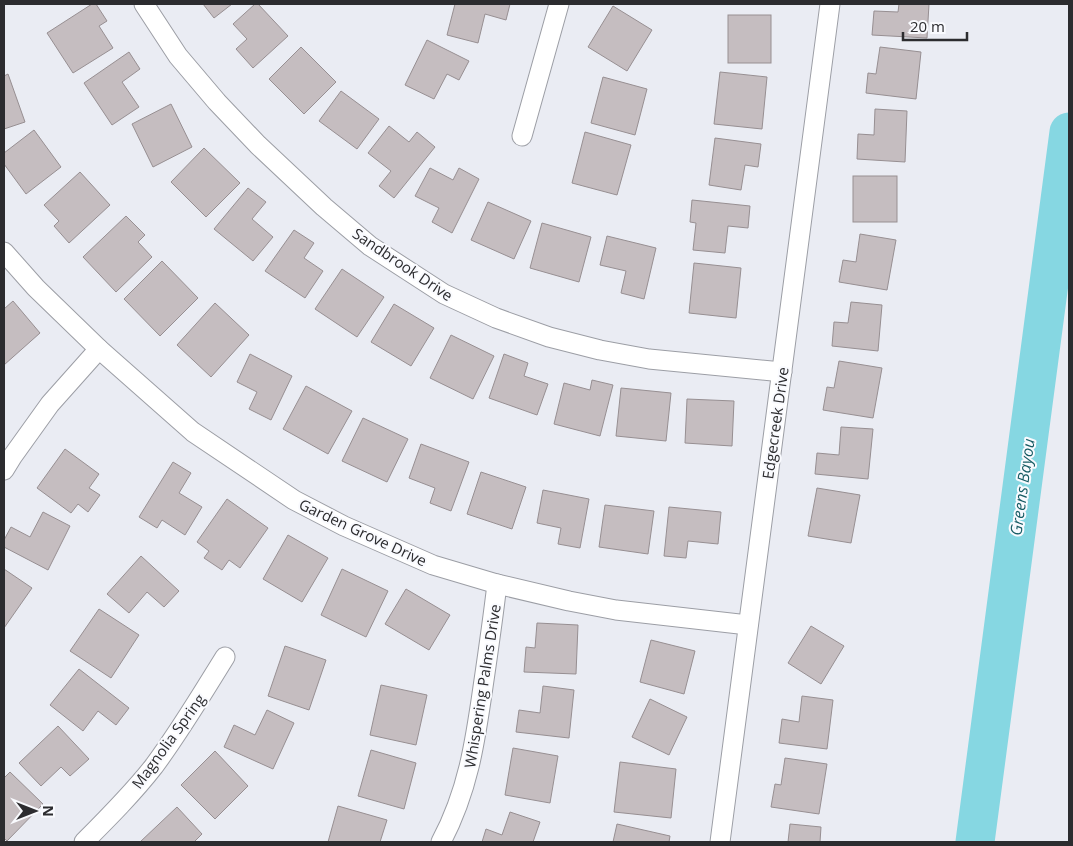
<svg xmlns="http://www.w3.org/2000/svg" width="1073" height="846" font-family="'Open Sans',sans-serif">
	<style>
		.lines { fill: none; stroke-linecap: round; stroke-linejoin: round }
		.river { stroke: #86d7e2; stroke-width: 39 }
		.building { fill: #c5bdc0; stroke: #978f92 }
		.minor-casing { stroke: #9c9ea5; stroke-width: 21 }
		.minor { stroke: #fff; stroke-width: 19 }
		.labels { text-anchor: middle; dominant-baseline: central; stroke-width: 4; stroke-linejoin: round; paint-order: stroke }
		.street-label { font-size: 15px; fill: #2c2c2f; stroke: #f9fafe }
		.water-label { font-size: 16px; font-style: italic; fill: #165b63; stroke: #f9fafe }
	</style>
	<rect width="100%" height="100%" fill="#eaecf3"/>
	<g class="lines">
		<polyline class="river" points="975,842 1069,132"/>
	</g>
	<g class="building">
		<polygon points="92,4 96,4 107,21 99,26 113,48 73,73 47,33"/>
		<polygon points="203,4 232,4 214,18"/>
		<polygon points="255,4 258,4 288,36 253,68 236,49 247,39 233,24"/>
		<polygon points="455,4 510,4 506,20 485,14 478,43 447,35"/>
		<polygon points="899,4 929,4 927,38 872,35 874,11 898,12"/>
		<polygon points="613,6 652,30 627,71 588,47"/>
		<rect x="728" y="15" width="43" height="48"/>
		<polygon points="427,40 469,61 459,80 447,74 434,99 405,85"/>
		<polygon points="301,47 336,82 304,114 269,79"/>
		<polygon points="880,47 921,52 916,99 866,93 868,73 876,74"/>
		<polygon points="129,52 140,69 122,82 139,107 112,125 84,83"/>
		<polygon points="720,72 767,77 762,129 714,124"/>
		<polygon points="8,74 25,122 4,129 4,76"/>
		<polygon points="603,77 647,89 635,135 591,123"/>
		<polygon points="341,91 379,119 357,149 319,121"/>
		<polygon points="171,104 192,147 153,167 132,124"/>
		<polygon points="875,109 907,111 905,162 857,159 858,134 874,135"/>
		<polygon points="389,126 409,142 417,132 435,147 394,198 379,186 391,171 368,153"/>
		<polygon points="34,130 61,167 26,194 4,164 4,153"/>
		<polygon points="585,132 631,145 617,195 572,183"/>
		<polygon points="715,138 761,144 758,167 745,165 741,190 709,185"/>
		<polygon points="204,148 240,183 206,217 171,182"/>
		<polygon points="430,168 453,180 459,168 479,179 452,233 432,222 439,208 415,196"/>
		<polygon points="80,172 110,205 69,243 54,226 59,221 44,205"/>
		<rect x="853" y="176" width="44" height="46"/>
		<polygon points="248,188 266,202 252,219 273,237 253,261 214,229"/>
		<polygon points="692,200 750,206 748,228 728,226 725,253 693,250 696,223 690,222"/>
		<polygon points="488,202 531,221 514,259 471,240"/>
		<polygon points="126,216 145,235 138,242 152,257 116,292 83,257"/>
		<polygon points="542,223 591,237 579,282 530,268"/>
		<polygon points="294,230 314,243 304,258 323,271 305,298 265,271"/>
		<polygon points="860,234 896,240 887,290 839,282 843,260 856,262"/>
		<polygon points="607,236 656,248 644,299 621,293 626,271 600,265"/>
		<polygon points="162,261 198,298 160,336 124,299"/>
		<polygon points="694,263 741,268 736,318 689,313"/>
		<polygon points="342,269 384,297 357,337 315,309"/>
		<polygon points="13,301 40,333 4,365 4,309"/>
		<polygon points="851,302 882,305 878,351 832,346 834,322 848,323"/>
		<polygon points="215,303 249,335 211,377 177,345"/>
		<polygon points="394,304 434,328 411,366 371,342"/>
		<polygon points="451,335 494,356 473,399 430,378"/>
		<polygon points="250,354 292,376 271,420 249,409 257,392 237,382"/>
		<polygon points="504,354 528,363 524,376 548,384 537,415 489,398"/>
		<polygon points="839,361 882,368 873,418 823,410 827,387 834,388"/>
		<polygon points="592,380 613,385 600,436 554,424 564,383 590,390"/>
		<polygon points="306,386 352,411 328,454 283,429"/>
		<polygon points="621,388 671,393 666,441 616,436"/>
		<polygon points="687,399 734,401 732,446 685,443"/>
		<polygon points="363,418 408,439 387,482 342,461"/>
		<polygon points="841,427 873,429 868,479 815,474 817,453 839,455"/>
		<polygon points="421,444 469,462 451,511 430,503 435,488 409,478"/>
		<polygon points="65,449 99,474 89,488 100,495 88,512 78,504 71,513 37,488"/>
		<polygon points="173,462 191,473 179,493 202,507 185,535 162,520 157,528 139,517"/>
		<polygon points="481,472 526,487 512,529 467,514"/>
		<polygon points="817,488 860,495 851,543 808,536"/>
		<polygon points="543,490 589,499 580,548 558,544 561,528 537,523"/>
		<polygon points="227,499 268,528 240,568 229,560 222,570 204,558 209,551 197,542"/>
		<polygon points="605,505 654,511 648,554 599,547"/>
		<polygon points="669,507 721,512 718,544 688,541 686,558 664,556"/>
		<polygon points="43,512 70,526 48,570 4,547 4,540 11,527 30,537"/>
		<polygon points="288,535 328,558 302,602 263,579"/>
		<polygon points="141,556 179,591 164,607 147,592 129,613 107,594"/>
		<polygon points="342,569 388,591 366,637 321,615"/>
		<polygon points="4,570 4,569 32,588 4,628"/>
		<polygon points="406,589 450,615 429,650 385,624"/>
		<polygon points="99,609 139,635 111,678 70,651"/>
		<polygon points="537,623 578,625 576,674 524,672 526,647 535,648"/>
		<polygon points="811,626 844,646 821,684 788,663"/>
		<polygon points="651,640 695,651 684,694 640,682"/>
		<polygon points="285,646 326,660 309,710 268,696"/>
		<polygon points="79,669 129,708 116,725 98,711 83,731 50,705"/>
		<polygon points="381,685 427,695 416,745 370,735"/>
		<polygon points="543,686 574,690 569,738 516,732 519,710 540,713"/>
		<polygon points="802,696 833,700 827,749 779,743 782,719 799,722"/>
		<polygon points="650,699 687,717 669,755 632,737"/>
		<polygon points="267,710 294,723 273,769 224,747 234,725 255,735"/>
		<polygon points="58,726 89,759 70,776 61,767 41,786 19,763"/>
		<polygon points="513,748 558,756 550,803 505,795"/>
		<polygon points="371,750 416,763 404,809 358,796"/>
		<polygon points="215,751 248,786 215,819 181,785"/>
		<polygon points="785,758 827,764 819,814 771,807 775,784 781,785"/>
		<polygon points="620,762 676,769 671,818 614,812"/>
		<polygon points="10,772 43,804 7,841 4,838 4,778"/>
		<polygon points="338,806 387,820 380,842 328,842"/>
		<polygon points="177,807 202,834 194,842 140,842"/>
		<polygon points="510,812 540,822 533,842 482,842 486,829 502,835"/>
		<polygon points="617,824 670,836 669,842 613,842"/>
		<polygon points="790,824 821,827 820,842 788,842"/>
	</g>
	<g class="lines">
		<g class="minor-casing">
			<g id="minor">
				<polyline points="144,4 178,56 217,102 258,145 324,207 370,246 444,294 496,318 549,337 600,350 649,359 782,372"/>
				<polyline points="522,136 559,4"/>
				<polyline points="4,252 36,288 99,349 193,432 294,500 344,526 433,565 497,584 569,601 616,610 748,625"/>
				<polyline points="4,470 12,457 50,404 99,349"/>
				<path d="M84,842C108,818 133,793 154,766C180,731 202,694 225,657"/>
				<path d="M441,842C468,791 475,743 483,687C488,653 493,618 497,584"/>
				<polyline points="720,842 830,4"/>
			</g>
		</g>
		<use href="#minor" class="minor"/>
	</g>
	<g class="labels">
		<g class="street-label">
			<text transform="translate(403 264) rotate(34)">Sandbrook Drive</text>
			<text transform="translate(775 423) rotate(-82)">Edgecreek Drive</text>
			<text transform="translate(363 532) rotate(25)">Garden Grove Drive</text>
			<text transform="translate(482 686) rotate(-81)">Whispering Palms Drive</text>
			<text transform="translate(168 741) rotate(-54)">Magnolia Spring</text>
		</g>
		<g class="water-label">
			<text transform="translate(1022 487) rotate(-82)">Greens Bayou</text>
		</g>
	</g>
	<rect width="1073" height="846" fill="none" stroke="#2c2c2f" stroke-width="10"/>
	<g transform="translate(35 811) rotate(90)" stroke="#f9fafe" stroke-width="4" paint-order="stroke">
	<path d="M0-4L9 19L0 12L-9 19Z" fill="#2c2c2f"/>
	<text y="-8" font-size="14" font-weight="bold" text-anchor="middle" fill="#2c2c2f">N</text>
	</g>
	<path d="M903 32v8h64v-8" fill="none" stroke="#2c2c2f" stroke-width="2.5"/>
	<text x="910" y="32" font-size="15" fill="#2c2c2f" stroke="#f9fafe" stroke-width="4" paint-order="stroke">20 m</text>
</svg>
